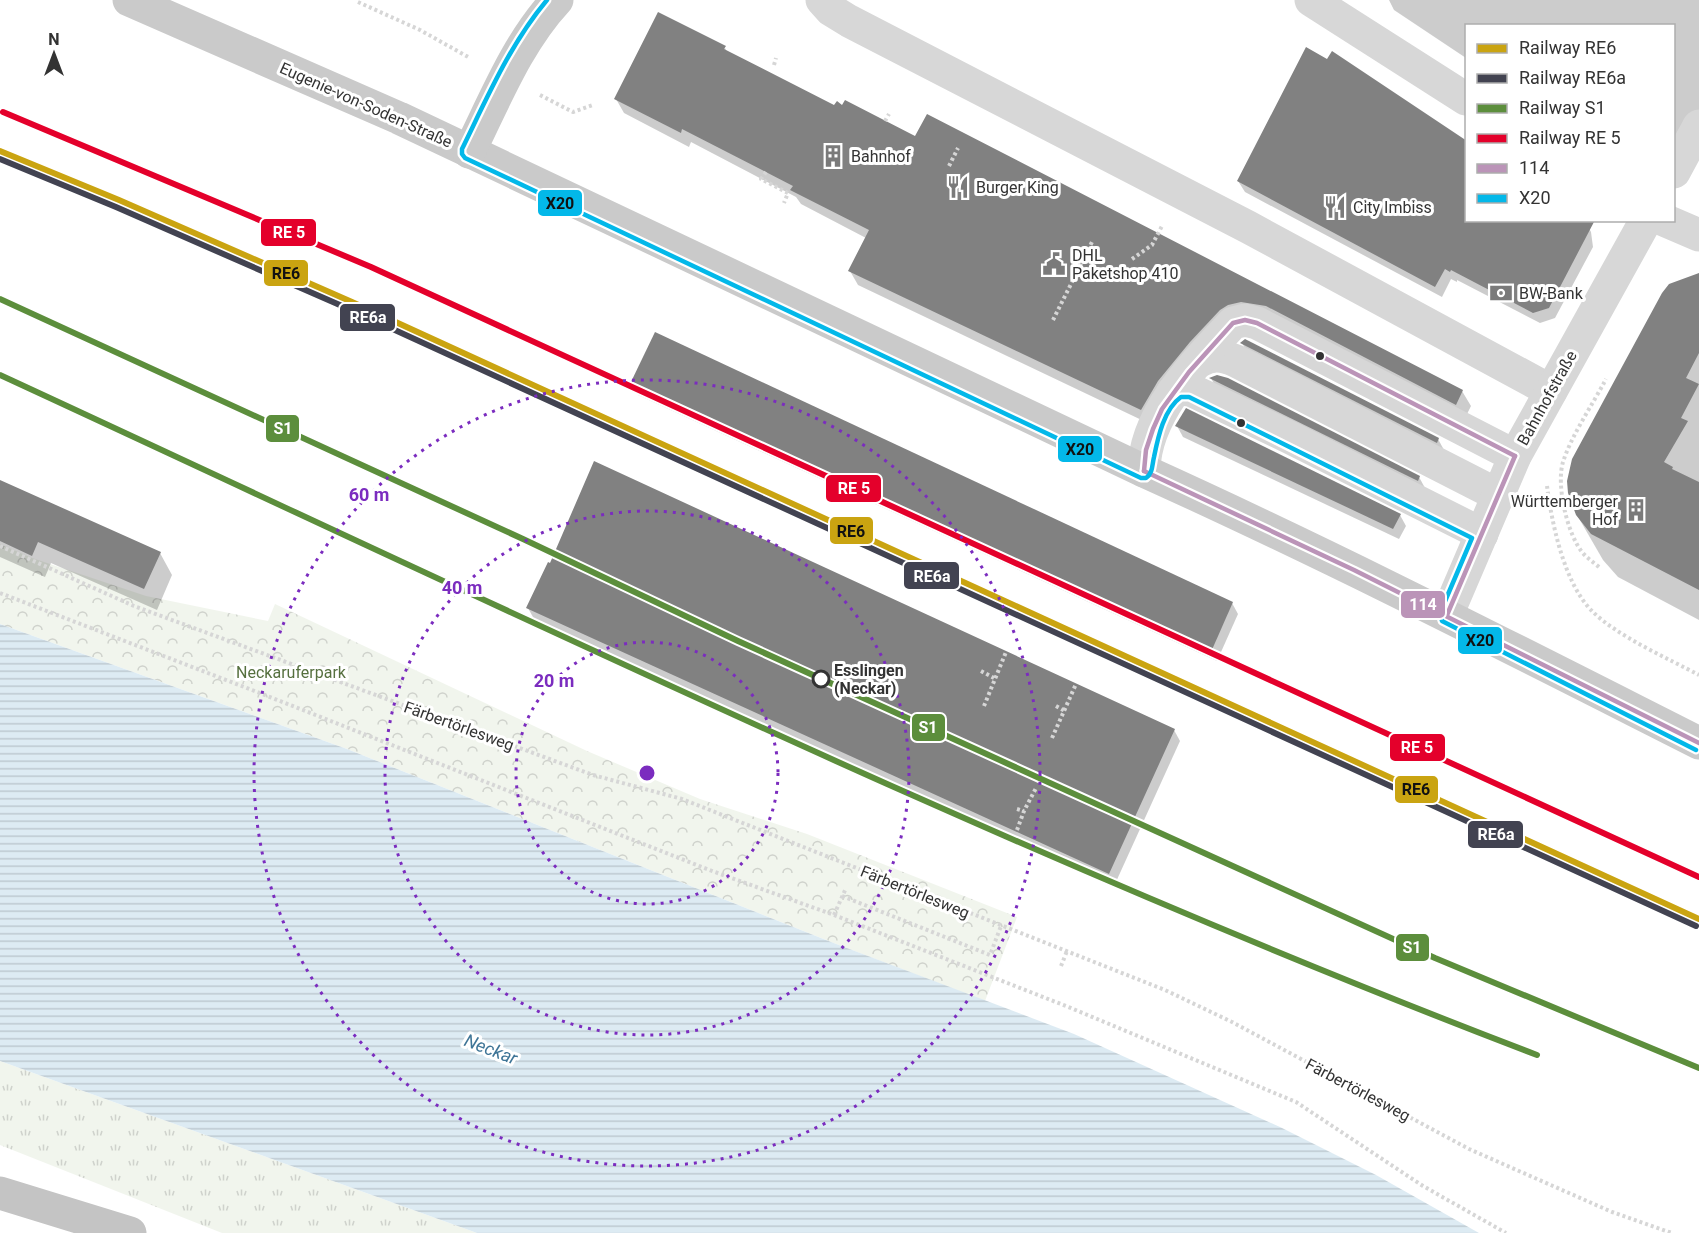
<svg xmlns="http://www.w3.org/2000/svg" width="1699" height="1233" font-family="Roboto,sans-serif">
	<style>
		.grass { fill: url(#grass-tufts) }
		.park { fill: url(#park-crowns) }
		.water { fill: url(#water-rules) }
		.shadow { fill: #0003 }
		.building { fill: #818181 }
		.lines { fill: none; stroke-linecap: round; stroke-linejoin: round }
		.path { stroke: #d6d6d6; stroke-width: 4; stroke-dasharray: 3 3; stroke-linecap: butt }
		.minor { stroke: #d7d7d7; stroke-width: 33 }
		.major { stroke: #cacaca; stroke-width: 33 }
		.highway { stroke: #c4c4c4; stroke-width: 33 }
		.bus-1-casing { stroke: #fff; stroke-width: 9 }
		.bus-2-casing { stroke: #fff; stroke-width: 9 }
		.bus-1 { stroke: #bb94b8; stroke-width: 4.5 }
		.bus-2 { stroke: #03b8e9; stroke-width: 4.5 }
		.rail-1-casing { stroke: #fff; stroke-width: 10 }
		.rail-2-casing { stroke: #fff; stroke-width: 10 }
		.rail-3-casing { stroke: #fff; stroke-width: 10 }
		.rail-4-casing { stroke: #fff; stroke-width: 10 }
		.rail-1 { stroke: #caa411; stroke-width: 6 }
		.rail-2 { stroke: #424351; stroke-width: 6 }
		.rail-3 { stroke: #5c8e3c; stroke-width: 6 }
		.rail-4 { stroke: #e4002b; stroke-width: 6 }
		.ring { fill: none; stroke: #7b2cbf; stroke-width: 3; stroke-dasharray: 3 6 }
		.bus-dot { fill: #333; stroke: #fff; stroke-width: 2 }
		.stop-dot { fill: #fff; stroke: #333; stroke-width: 3 }
		.labels { text-anchor: middle; dominant-baseline: central; stroke-width: 6; stroke-linejoin: round; paint-order: stroke }
		.street-label { font-size: 16px; fill: #333; stroke: #fff }
		.poi-label { font-size: 16px; fill: #333; stroke: #fff; text-anchor: start }
		.stop-label { font-size: 16px; font-weight: bold; fill: #333; stroke: #fff; text-anchor: start }
		.park-label { font-size: 16px; fill: #56703f; stroke: #fff }
		.water-label { font-size: 18px; font-style: italic; fill: #3f7597; stroke: #fff }
		.centre { fill: #7b2cbf; stroke: #fff; stroke-width: 3 }
		.ring-label { font-size: 18px; text-anchor: middle; font-weight: bold; fill: #7b2cbf; stroke: #fff; stroke-width: 6; stroke-linejoin: round; paint-order: stroke }
		.line-badge { stroke: #fff; stroke-width: 2 }
		.badge-label { font-size: 16px; text-anchor: middle; font-weight: bold; fill: #fff }
		.pale-badge-label { font-size: 16px; text-anchor: middle; font-weight: bold; fill: #111 }
	</style>
	<defs>
		<pattern id="grass-tufts" width="24" height="20" patternUnits="userSpaceOnUse" patternTransform="scale(1.5)"><rect width="24" height="20" fill="#f1f5ed"/><path d="M3 7l-1-3M5 7V3M7 7l1-3M15 17l-1-3M17 17v-4M19 17l1-3" fill="none" stroke="#cfd2cc"/></pattern>
		<pattern id="park-crowns" width="20" height="18" patternUnits="userSpaceOnUse" patternTransform="scale(1.5)"><rect width="20" height="18" fill="#f1f5ed"/><path d="M2 6a3 3 0 1 1 6 0M12 15a3 3 0 1 1 6 0" fill="none" stroke="#cfd2cc"/></pattern>
		<pattern id="water-rules" width="6" height="5" patternUnits="userSpaceOnUse" patternTransform="scale(1.5)"><rect width="6" height="5" fill="#ddebf3"/><path d="M0 2.5h6" fill="none" stroke="#becad1"/></pattern>
	</defs>
	<rect width="100%" height="100%" fill="#fff"/>
	<polygon class="grass" points="0,1061 477,1233 222,1233 0,1145"/>
	<polygon class="park" points="0,544 32,558 146,596 268,621 275,604 587,751 700,799 807,834 1017,917 985,1001 831,942 347,749 0,624"/>
	<polygon class="water" points="0,624 347,749 831,942 1074,1034 1280,1127 1376,1175 1479,1233 477,1233 0,1061"/>
	<g class="shadow">
		<polygon points="1389,0 1699,0 1699,138 1674,177 1674,26 1466,26 1466,58 1394,10"/>
		<polygon points="725,48 727,52 835,107 916,138 1462,391 1471,406 1465,418 1250,316 1150,424 858,285 850,271 866,238 801,204 796,197 691,142 689,147 624,113 616,99"/>
		<polygon points="1238,181 1466,220 1585,221 1591,232 1593,247 1555,318 1540,323 1457,280 1457,282 1451,279 1442,297 1245,192"/>
		<polygon points="1699,283 1699,620 1618,577 1603,560 1577,515"/>
		<polygon points="1242,343 1438,439 1444,450 1248,353"/>
		<polygon points="1211,378 1419,477 1425,488 1216,388"/>
		<polygon points="632,384 1232,603 1238,614 1217,661 638,395"/>
		<polygon points="1177,426 1400,515 1406,526 1399,539 1183,437"/>
		<polygon points="0,481 160,553 172,575 157,610 51,563 45,577 0,557"/>
		<polygon points="528,608 1174,730 1180,741 1115,884 534,619"/>
	</g>
	<g class="building">
		<polygon points="658,12 726,46 724,49 834,105 837,101 842,105 845,100 915,136 927,114 1463,390 1456,405 1266,306 1241,302 1228,305 1220,310 1190,342 1158,381 1141,410 848,271 869,230 790,190 793,186 682,129 681,133 614,99"/>
		<polygon points="1306,47 1327,59 1332,51 1467,141 1467,220 1595,220 1549,308 1533,313 1451,270 1450,272 1445,269 1435,287 1237,181"/>
		<polygon points="1699,273 1699,353 1686,378 1699,384 1681,418 1688,421 1664,462 1673,467 1672,469 1699,482 1699,590 1591,534 1576,515 1568,493 1567,481 1572,459 1662,293 1669,284"/>
		<polygon points="655,332 1233,602 1211,652 630,384"/>
		<polygon points="1245,339 1439,438 1437,443 1240,343"/>
		<polygon points="1217,375 1228,378 1420,476 1418,481 1209,378"/>
		<polygon points="1186,408 1401,514 1393,529 1175,426"/>
		<polygon points="594,461 1175,729 1109,874 526,608 548,562 550,563"/>
		<polygon points="0,480 161,552 144,589 38,542 32,556 0,541"/>
	</g>
	<g class="lines">
		<g class="path">
			<polyline points="358,2 420,30 470,58"/>
			<polyline points="774,65 776,58"/>
			<polyline points="540,95 573,112 593,105"/>
			<polyline points="885,121 889,114"/>
			<polyline points="949,166 958,148"/>
			<polyline points="766,172 761,179 788,193 784,203"/>
			<polyline points="1132,259 1152,245 1162,226"/>
			<polyline points="1053,320 1093,240"/>
			<path d="M1547,486C1552,524 1564,583 1592,611C1617,636 1667,658 1699,675"/>
			<polyline points="0,546 134,606 593,775 682,799 1165,990 1232,1022 1469,1149 1612,1212 1672,1233"/>
			<path d="M1599,567C1593,562 1587,558 1582,552C1567,533 1556,485 1563,462C1571,436 1593,404 1606,379"/>
			<polyline points="0,593 252,690 712,871 834,915 1066,1006 1296,1102 1423,1186 1506,1233"/>
			<polyline points="981,671 994,678"/>
			<polyline points="984,706 1006,652"/>
			<polyline points="1056,706 1065,711"/>
			<polyline points="1052,738 1076,684"/>
			<polyline points="1017,809 1024,811"/>
			<polyline points="1017,830 1024,811 1036,788"/>
			<polyline points="842,896 990,955 1001,926"/>
			<polyline points="834,915 846,888"/>
			<polyline points="1061,966 1067,951"/>
		</g>
		<g class="minor">
			<polyline points="822,0 831,10 849,21 1248,227 1551,391"/>
			<polyline points="1311,0 1466,99"/>
			<polyline points="1674,172 1699,126"/>
			<polyline points="1664,220 1699,235"/>
			<path d="M1200,361C1212,354 1222,355 1236,361L1498,495"/>
			<polyline points="1173,392 1179,389 1191,390 1291,438 1482,534"/>
			<path d="M1144,471C1144,414 1196,362 1233,323L1245,320L1257,323L1515,456"/>
			<polyline points="1447,615 1515,456 1646,220"/>
		</g>
		<g class="major">
			<path d="M129,0L399,118L1144,471C1332,556 1515,650 1699,743"/>
			<path d="M469,152C495,100 517,43 557,0"/>
		</g>
		<polyline class="highway" points="0,1193 130,1233"/>
		<g class="bus-1-casing">
			<g id="bus-1">
				<polyline points="1144,471 1354,570 1699,743"/>
				<polyline points="1144,471 1146,450 1153,429 1162,409 1189,372 1233,323 1245,320 1257,323 1515,456"/>
				<polyline points="1447,615 1515,456"/>
			</g>
		</g>
		<g class="bus-2-casing">
			<path id="bus-2" d="M547,0C510,44 487,98 462,149V154L465,158L1141,478H1146C1153,473 1152,465 1154,457C1158,437 1164,409 1181,397H1189L1472,538L1440,613L1442,621L1696,750"/>
		</g>
		<use href="#bus-1" class="bus-1"/>
		<use href="#bus-2" class="bus-2"/>
		<g class="rail-1-casing">
			<polyline id="rail-1" points="0,151 119,200 352,302 1699,919"/>
		</g>
		<g class="rail-2-casing">
			<polyline id="rail-2" points="0,159 116,207 349,309 1696,926"/>
		</g>
		<g class="rail-3-casing">
			<g id="rail-3">
				<polyline points="0,299 523,539 738,641 1435,958 1699,1068"/>
				<path d="M0,375C509,610 1013,855 1537,1055"/>
			</g>
		</g>
		<g class="rail-4-casing">
			<polyline id="rail-4" points="3,112 371,267 1699,877"/>
		</g>
		<use href="#rail-1" class="rail-1"/>
		<use href="#rail-2" class="rail-2"/>
		<use href="#rail-3" class="rail-3"/>
		<use href="#rail-4" class="rail-4"/>
	</g>
	<g class="ring">
		<circle cx="647" cy="773" r="131"/>
		<circle cx="647" cy="773" r="262"/>
		<circle cx="647" cy="773" r="393"/>
	</g>
	<defs>
		<g id="building-bare" transform="scale(1.8)"><path d="M-4-6H4V6H1V3H-1V6H-4ZM-2.5-4.3h1.7v1.8h-1.7ZM.8-4.3h1.7v1.8H.8ZM-2.5-1h1.7V.8h-1.7ZM.8-1h1.7V.8H.8Z" fill="#7a7a7a" stroke="#fff" stroke-width="2.5" paint-order="stroke"/></g>
		<g id="restaurant-bare" transform="scale(1.8)"><path d="M-5-6h1v4h1v-4h1v4h1v-4h1v5L-1.5 .5V6h-2V.5L-5-1ZM5-6V6H3V1.5H1.5Q1.5-4 5-6Z" fill="#7a7a7a" stroke="#fff" stroke-width="2.5" paint-order="stroke"/></g>
		<g id="civic-bare" transform="scale(1.8)"><path d="M-.6-6.5H3V-4.5H.6V-3L4-1V1h2V6H-6V1h2V-1L-.6-3ZM-1.2 2.5V6h2.4V2.5Z" fill="#7a7a7a" stroke="#fff" stroke-width="2.5" paint-order="stroke"/></g>
		<g id="bank-bare" transform="scale(1.8)"><path d="M-6-4H6V4H-6ZM0-2.3a2.3 2.3 0 1 0 0 4.6a2.3 2.3 0 1 0 0-4.6Z" fill="#7a7a7a" stroke="#fff" stroke-width="2.5" paint-order="stroke"/></g>
	</defs>
	<g fill-rule="evenodd">
		<use href="#building-bare" x="833" y="156"/>
		<use href="#restaurant-bare" x="958" y="187"/>
		<use href="#restaurant-bare" x="1335" y="207"/>
		<use href="#civic-bare" x="1054" y="264"/>
		<use href="#bank-bare" x="1501" y="293"/>
		<use href="#building-bare" x="1636" y="510"/>
	</g>
	<g class="bus-dot">
		<circle cx="1320" cy="356" r="5"/>
		<circle cx="1241" cy="423" r="5"/>
	</g>
	<circle class="stop-dot" cx="821" cy="679" r="8"/>
	<g class="labels">
		<g class="street-label">
			<text transform="translate(366 105) rotate(24)">Eugenie-von-Soden-Straße</text>
			<text transform="translate(1547 398) rotate(-61)">Bahnhofstraße</text>
			<text transform="translate(459 726) rotate(20)">Färbertörlesweg</text>
			<text transform="translate(915 892) rotate(22)">Färbertörlesweg</text>
			<text transform="translate(1358 1090) rotate(28)">Färbertörlesweg</text>
		</g>
		<g class="poi-label">
			<text x="851" y="156">Bahnhof</text>
			<text x="976" y="187">Burger King</text>
			<text x="1353" y="207">City Imbiss</text>
			<text x="1072" y="255">DHL<tspan x="1072" dy="18">Paketshop 410</tspan></text>
			<text x="1519" y="293">BW-Bank</text>
			<text x="1618" y="501" text-anchor="end">Württemberger<tspan x="1618" dy="18">Hof</tspan></text>
		</g>
		<g class="stop-label">
			<text x="834" y="670">Esslingen<tspan x="834" dy="18">(Neckar)</tspan></text>
		</g>
		<g class="park-label">
			<text x="291" y="672">Neckaruferpark</text>
		</g>
		<g class="water-label">
			<text transform="translate(491 1049) rotate(21)">Neckar</text>
		</g>
	</g>
	<circle cx="647" cy="773" r="9" class="centre"/>
	<g class="ring-label">
		<text x="369" y="501">60 m</text>
		<text x="462" y="594">40 m</text>
		<text x="554" y="687">20 m</text>
	</g>
	<g class="line-badge">
		<rect x="537" y="189" width="46" height="28" rx="6" fill="#03b8e9"/>
		<rect x="260" y="218" width="57" height="29" rx="6" fill="#e4002b"/>
		<rect x="263" y="259" width="46" height="28" rx="6" fill="#caa411"/>
		<rect x="339" y="303" width="57" height="29" rx="6" fill="#424351"/>
		<rect x="265" y="414" width="35" height="29" rx="6" fill="#5c8e3c"/>
		<rect x="1057" y="435" width="46" height="28" rx="6" fill="#03b8e9"/>
		<rect x="825" y="474" width="57" height="29" rx="6" fill="#e4002b"/>
		<rect x="829" y="516" width="45" height="29" rx="6" fill="#caa411"/>
		<rect x="903" y="561" width="57" height="29" rx="6" fill="#424351"/>
		<rect x="1400" y="590" width="46" height="29" rx="6" fill="#bb94b8"/>
		<rect x="1457" y="626" width="46" height="29" rx="6" fill="#03b8e9"/>
		<rect x="911" y="713" width="35" height="29" rx="6" fill="#5c8e3c"/>
		<rect x="1389" y="733" width="57" height="29" rx="6" fill="#e4002b"/>
		<rect x="1394" y="775" width="45" height="29" rx="6" fill="#caa411"/>
		<rect x="1467" y="820" width="57" height="29" rx="6" fill="#424351"/>
		<rect x="1395" y="933" width="35" height="29" rx="6" fill="#5c8e3c"/>
	</g>
	<g class="badge-label">
		<text x="289" y="238">RE 5</text>
		<text x="368" y="323">RE6a</text>
		<text x="283" y="434">S1</text>
		<text x="854" y="494">RE 5</text>
		<text x="932" y="582">RE6a</text>
		<text x="1423" y="610">114</text>
		<text x="928" y="733">S1</text>
		<text x="1417" y="753">RE 5</text>
		<text x="1496" y="840">RE6a</text>
		<text x="1412" y="953">S1</text>
	</g>
	<g class="pale-badge-label">
		<text x="560" y="209">X20</text>
		<text x="286" y="279">RE6</text>
		<text x="1080" y="455">X20</text>
		<text x="851" y="537">RE6</text>
		<text x="1480" y="646">X20</text>
		<text x="1416" y="795">RE6</text>
	</g>
	<rect x="1465" y="24" width="210" height="198" fill="#ffffff" stroke="#adadad" stroke-width="1.5"/>
	<rect x="1477" y="44" width="30" height="9" fill="#caa411" stroke="#adadad" stroke-width="1.5"/>
	<text x="1519" y="54" font-size="18" fill="#333333">Railway RE6</text>
	<rect x="1477" y="74" width="30" height="9" fill="#424351" stroke="#adadad" stroke-width="1.5"/>
	<text x="1519" y="84" font-size="18" fill="#333333">Railway RE6a</text>
	<rect x="1477" y="104" width="30" height="9" fill="#5c8e3c" stroke="#adadad" stroke-width="1.5"/>
	<text x="1519" y="114" font-size="18" fill="#333333">Railway S1</text>
	<rect x="1477" y="134" width="30" height="9" fill="#e4002b" stroke="#adadad" stroke-width="1.5"/>
	<text x="1519" y="144" font-size="18" fill="#333333">Railway RE 5</text>
	<rect x="1477" y="164" width="30" height="9" fill="#bb94b8" stroke="#adadad" stroke-width="1.5"/>
	<text x="1519" y="174" font-size="18" fill="#333333">114</text>
	<rect x="1477" y="194" width="30" height="9" fill="#03b8e9" stroke="#adadad" stroke-width="1.5"/>
	<text x="1519" y="204" font-size="18" fill="#333333">X20</text>
	<g transform="translate(54 54)" stroke="#ffffff" stroke-width="4.5" paint-order="stroke">
	<path d="M0-4.5L10 22L0 15L-10 22Z" fill="#333333"/>
	<text y="-9" font-size="16" font-weight="bold" text-anchor="middle" fill="#333333">N</text>
	</g>
</svg>
